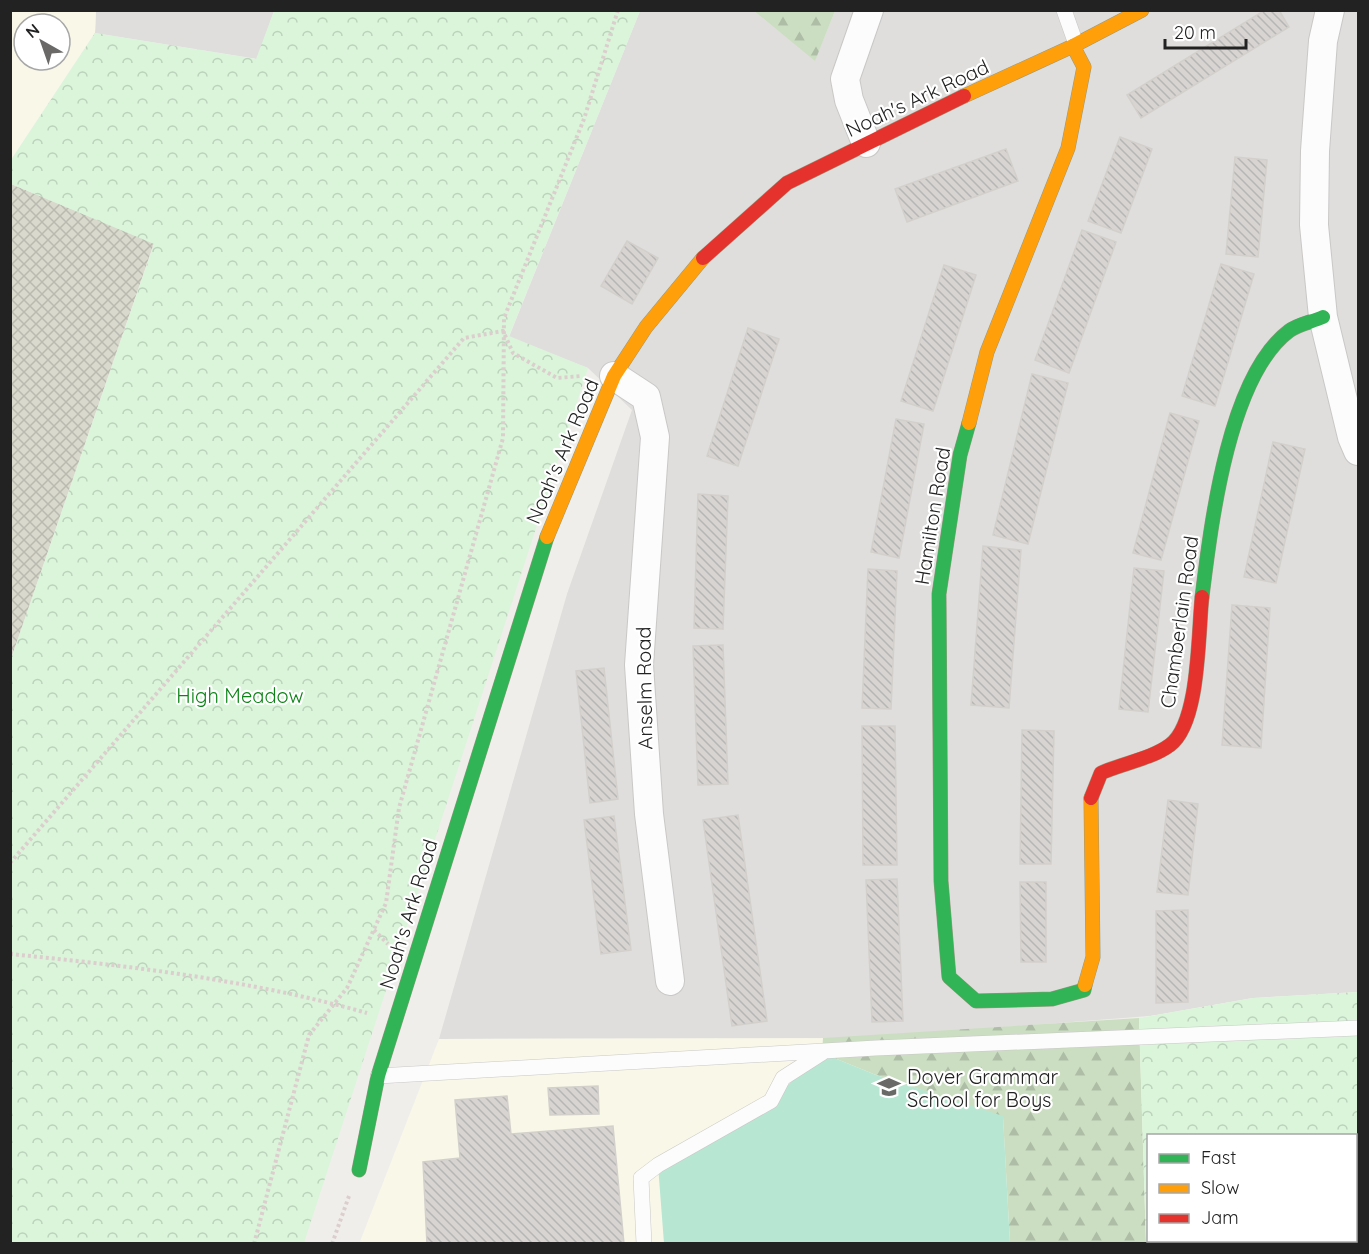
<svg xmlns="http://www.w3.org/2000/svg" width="1369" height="1254" font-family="Quicksand,sans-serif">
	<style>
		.residential { fill: #dfdedc }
		.education { fill: #f8f7e8; fill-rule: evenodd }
		.construction { fill: url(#construction-cross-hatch) }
		.forest { fill: url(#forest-firs) }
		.park { fill: url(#park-crowns); fill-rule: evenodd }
		.pitch { fill: #b7e6d2 }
		.building { fill: url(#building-back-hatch); stroke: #d3d0cc; stroke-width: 1.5 }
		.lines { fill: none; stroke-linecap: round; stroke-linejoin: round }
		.lane-casing { stroke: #c9c8c7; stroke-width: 16 }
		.street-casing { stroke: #c9c8c7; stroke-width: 30 }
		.fast-casing { stroke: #999a82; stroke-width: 15 }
		.slow-casing { stroke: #999a82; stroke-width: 15 }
		.jam-casing { stroke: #999a82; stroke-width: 15 }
		.path { stroke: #dccecd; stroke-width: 4; stroke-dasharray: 3 3; stroke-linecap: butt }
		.lane { stroke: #fdfcfc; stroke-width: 15 }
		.street { stroke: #fdfcfc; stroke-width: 28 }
		.fast { stroke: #30b455; stroke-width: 14 }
		.slow { stroke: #ff9f0a; stroke-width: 14 }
		.jam { stroke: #e5322d; stroke-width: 14 }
		.labels { text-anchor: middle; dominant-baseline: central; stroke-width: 4.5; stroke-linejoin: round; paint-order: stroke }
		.street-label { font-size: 20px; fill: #222; stroke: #fff }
		.park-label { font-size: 20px; fill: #0c8416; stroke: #fff }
		.poi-label { font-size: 20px; fill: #222; stroke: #fff; text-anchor: start }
	</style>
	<defs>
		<pattern id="construction-cross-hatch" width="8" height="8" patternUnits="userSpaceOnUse" patternTransform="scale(1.5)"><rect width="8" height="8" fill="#d9d9cd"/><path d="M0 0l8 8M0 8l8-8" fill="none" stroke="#babab0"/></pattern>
		<pattern id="forest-firs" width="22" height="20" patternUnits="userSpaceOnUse" patternTransform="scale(1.5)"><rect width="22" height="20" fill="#cbdec1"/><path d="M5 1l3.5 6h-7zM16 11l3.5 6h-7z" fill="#aebea6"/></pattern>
		<pattern id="park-crowns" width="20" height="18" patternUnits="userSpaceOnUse" patternTransform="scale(1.5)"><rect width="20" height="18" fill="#daf5da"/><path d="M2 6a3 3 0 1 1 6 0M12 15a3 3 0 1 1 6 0" fill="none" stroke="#bbd2bb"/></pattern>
		<pattern id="building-back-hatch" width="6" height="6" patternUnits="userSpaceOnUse" patternTransform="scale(1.5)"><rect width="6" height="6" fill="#d7d4d2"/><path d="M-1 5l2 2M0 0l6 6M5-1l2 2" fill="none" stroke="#b8b6b4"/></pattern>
	</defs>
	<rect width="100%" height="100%" fill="#f0eeeb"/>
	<g class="residential">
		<polygon points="96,11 274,11 257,59 95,33"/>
		<polygon points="640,11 754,11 815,60 835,11 1358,11 1358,1000 862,1038 439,1039 567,594 632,410 588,368 509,337"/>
	</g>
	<g class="education">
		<path d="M11,10L96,11L95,33L11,160ZM24,24H60V60H24Z"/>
		<path d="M1358,992V1243L359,1244L439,1039L862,1038L1139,1018L1253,998ZM1148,1136H1356V1240H1148Z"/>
	</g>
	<polygon class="construction" points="11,184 154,243 11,659"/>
	<g class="forest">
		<polygon points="754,11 835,11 815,61"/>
		<polygon points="1139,1018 1146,1243 1010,1243 1003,1117 876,1075 822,1053 823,1038"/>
	</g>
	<g class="park">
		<polygon points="274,11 640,11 509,336 588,368 304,1243 11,1244 11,659 154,244 11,184 11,160 95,33 256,59"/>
		<path d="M1358,992V1243H1146L1139,1018L1253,998ZM1148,1136H1356V1240H1148Z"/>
	</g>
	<polygon class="pitch" points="822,1053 876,1075 1003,1116 1010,1243 664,1243 658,1165 771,1101"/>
	<g class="building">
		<polygon points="1265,10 1279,10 1289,27 1141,118 1127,95"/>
		<polygon points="1120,137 1152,149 1121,233 1088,221"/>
		<polygon points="1006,149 1018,181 907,222 895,189"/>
		<polygon points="1235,157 1267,160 1258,257 1226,254"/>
		<polygon points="1082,230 1116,242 1069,373 1035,360"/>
		<polygon points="627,241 658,258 632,304 601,286"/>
		<polygon points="1221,264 1254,274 1215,406 1182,396"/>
		<polygon points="944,265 976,275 933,411 901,401"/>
		<polygon points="748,328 779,339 738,466 707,456"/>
		<polygon points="1032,374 1068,383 1028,544 993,535"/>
		<polygon points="1170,413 1199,421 1161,560 1133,553"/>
		<polygon points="896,419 924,424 899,558 871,552"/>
		<polygon points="1273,442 1305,449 1276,583 1244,577"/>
		<polygon points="698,494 728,496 723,629 694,628"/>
		<polygon points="983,546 1021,550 1009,708 971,705"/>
		<polygon points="1134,568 1164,571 1148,712 1119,709"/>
		<polygon points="868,569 897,571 891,709 862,708"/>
		<polygon points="1232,605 1270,608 1261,748 1222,745"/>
		<polygon points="723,645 728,784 698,785 693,646"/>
		<polygon points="604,668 618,799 590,803 576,671"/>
		<polygon points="862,726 895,726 897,865 863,865"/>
		<polygon points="1022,730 1054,731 1051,864 1020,864"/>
		<polygon points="1168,800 1198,804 1188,895 1157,892"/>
		<polygon points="738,815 767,1021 732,1026 703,820"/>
		<polygon points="614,816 631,950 601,954 584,820"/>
		<polygon points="897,879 903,1021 872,1022 866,880"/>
		<polygon points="1020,882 1046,882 1046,962 1021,962"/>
		<polygon points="1188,910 1188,1002 1156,1003 1156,911"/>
		<polygon points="598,1086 599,1114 550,1115 548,1088"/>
		<polygon points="507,1096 511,1134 613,1126 624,1244 427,1244 423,1162 460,1158 455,1100"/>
	</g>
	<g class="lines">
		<g class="lane-casing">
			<g id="lane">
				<polyline points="1064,10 1076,44"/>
				<polyline points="378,1076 876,1048 1358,1028"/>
				<polyline points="644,1244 641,1178 658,1165 771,1101 783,1078 822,1053"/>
			</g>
		</g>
		<g class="street-casing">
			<g id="street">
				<polyline points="1330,10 1323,41 1315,151 1314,225 1323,317 1352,437 1358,451"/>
				<polyline points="866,143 849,100 845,79 869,10"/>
				<polyline points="614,376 646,397 655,437 639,665 649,814 670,981"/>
			</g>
		</g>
		<g class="fast-casing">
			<g id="fast">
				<polyline points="969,423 960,455 939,594 941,881 949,977 976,1001 1052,999 1084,990 1085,985"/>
				<path d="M1202,597C1211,525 1228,377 1289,331C1298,324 1312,322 1323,317"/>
				<polyline points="359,1170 378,1076 547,537"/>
			</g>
		</g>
		<g class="slow-casing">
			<g id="slow">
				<polyline points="964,96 1073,46 1142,10"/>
				<polyline points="969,423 987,352 1068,148 1084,67 1073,46"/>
				<polyline points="547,537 614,376 646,327 703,258"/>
				<polyline points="1085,985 1093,957 1091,798"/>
			</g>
		</g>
		<g class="jam-casing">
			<g id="jam">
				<polyline points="703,258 787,183 964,96"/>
				<path d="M1091,798L1101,773C1123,763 1151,759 1170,745C1200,723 1198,632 1202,597"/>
			</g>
		</g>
		<g class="path">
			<polyline points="10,863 464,338 503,331 513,353 557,378 581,376"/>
			<polyline points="374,930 388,944"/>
			<path d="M10,954C130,966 251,980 367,1013"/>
			<polyline points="254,1244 309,1035 347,988 386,903 399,808 503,438 504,318 584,119 618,10"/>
			<polyline points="332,1244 349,1196"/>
		</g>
		<use href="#lane" class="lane"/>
		<use href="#street" class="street"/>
		<use href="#fast" class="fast"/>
		<use href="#slow" class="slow"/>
		<use href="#jam" class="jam"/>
	</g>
	<defs>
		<g id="school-bare" transform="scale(1.8)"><path d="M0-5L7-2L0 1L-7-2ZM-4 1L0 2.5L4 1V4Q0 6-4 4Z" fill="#6a6968" stroke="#fff" stroke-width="2.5" paint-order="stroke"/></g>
	</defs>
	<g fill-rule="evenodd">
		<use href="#school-bare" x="889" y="1087"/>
	</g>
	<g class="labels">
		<g class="street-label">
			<text transform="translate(917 98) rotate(-25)">Noah's Ark Road</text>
			<text transform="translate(562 451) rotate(-67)">Noah's Ark Road</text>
			<text transform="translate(932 516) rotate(-81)">Hamilton Road</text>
			<text transform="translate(1179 622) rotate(-82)">Chamberlain Road</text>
			<text transform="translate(644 688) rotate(-91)">Anselm Road</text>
			<text transform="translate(408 914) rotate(-73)">Noah's Ark Road</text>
		</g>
		<g class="park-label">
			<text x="240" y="695">High Meadow</text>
		</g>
		<g class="poi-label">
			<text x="907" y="1076">Dover Grammar<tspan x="907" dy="23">School for Boys</tspan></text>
		</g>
	</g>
	<rect width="1369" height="1254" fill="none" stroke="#222222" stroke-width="24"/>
	<rect x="1147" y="1134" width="210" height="108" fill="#ffffff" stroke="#a7a7a7" stroke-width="1.5"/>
	<rect x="1159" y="1154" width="30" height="9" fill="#30b455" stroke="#a7a7a7" stroke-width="1.5"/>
	<text x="1201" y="1164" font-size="18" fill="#222222">Fast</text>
	<rect x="1159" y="1184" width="30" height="9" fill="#ff9f0a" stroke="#a7a7a7" stroke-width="1.5"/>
	<text x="1201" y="1194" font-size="18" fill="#222222">Slow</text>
	<rect x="1159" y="1214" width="30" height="9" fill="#e5322d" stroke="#a7a7a7" stroke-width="1.5"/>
	<text x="1201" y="1224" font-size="18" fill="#222222">Jam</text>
	<g transform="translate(42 42) rotate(320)"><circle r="28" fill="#ffffff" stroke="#a7a7a7" stroke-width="1.5"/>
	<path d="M0-4.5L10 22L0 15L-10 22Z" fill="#6a6968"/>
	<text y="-9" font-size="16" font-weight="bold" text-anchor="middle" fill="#222222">N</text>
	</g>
	<path d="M1165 39v9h81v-9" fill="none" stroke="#222222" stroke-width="3"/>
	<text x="1174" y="39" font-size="18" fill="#222222" stroke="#ffffff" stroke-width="4.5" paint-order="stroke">20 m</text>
</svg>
